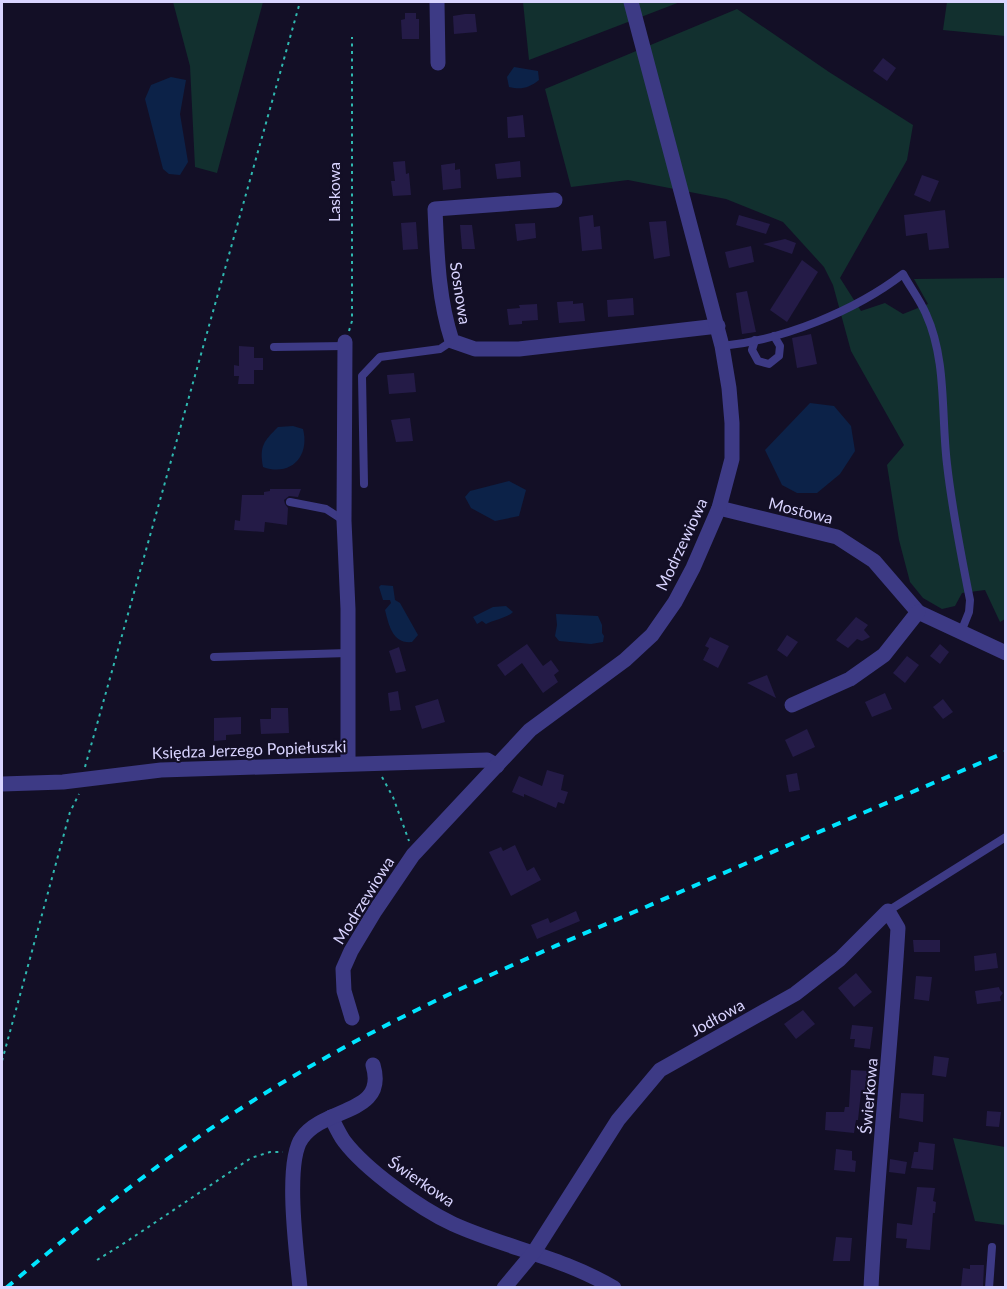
<svg xmlns="http://www.w3.org/2000/svg" width="1007" height="1289" font-family="Lato,sans-serif">
	<style>
		.green { fill: #12302f }
		.water { fill: #0c2248 }
		.building { fill: #241b47 }
		.lines { fill: none; stroke-linecap: round; stroke-linejoin: round }
		.path { stroke: #2fb8b0; stroke-width: 2; stroke-dasharray: 3 4.5; stroke-linecap: butt }
		.service { stroke: #3d3a85; stroke-width: 8 }
		.minor { stroke: #3d3a85; stroke-width: 15 }
		.rail { stroke: #00e5ff; stroke-width: 4; stroke-dasharray: 9 8; stroke-linecap: butt }
		.labels { text-anchor: middle; dominant-baseline: central; stroke-width: 4.5; stroke-linejoin: round; paint-order: stroke }
		.street-label { font-size: 16px; fill: #d9d4ff; stroke: #130f26 }
	</style>
	<rect width="100%" height="100%" fill="#130f26"/>
	<g class="green">
		<polygon points="173,2 263,2 217,173 195,167 190,66"/>
		<polygon points="523,2 680,2 529,60"/>
		<polygon points="947,2 1005,2 1005,36 943,30"/>
		<polygon points="737,9 829,72 913,125 907,160 840,278 861,311 885,303 903,314 928,304 914,279 1005,278 1005,619 1000,622 985,590 962,593 955,606 942,609 923,598 910,582 899,540 887,465 904,445 851,351 833,285 824,267 783,222 726,199 628,180 571,187 545,89"/>
		<polygon points="953,1138 1005,1147 1005,1225 975,1221"/>
	</g>
	<g class="water">
		<path d="M514,67L538,71L539,80C529,88 521,90 509,87L507,77Z"/>
		<polygon points="171,77 186,80 180,114 188,162 180,175 169,174 163,169 145,99 151,85"/>
		<polygon points="810,403 834,406 851,426 855,451 840,474 817,493 797,493 782,485 765,450"/>
		<path d="M293,426L303,429C310,456 291,477 263,467C259,446 264,441 278,427Z"/>
		<polygon points="509,481 526,490 519,516 495,521 471,508 465,497 470,491"/>
		<path d="M381,585L393,586L395,600L400,603L418,635L412,642C393,644 389,626 385,610L391,603L390,600H383L379,587Z"/>
		<path d="M506,606L513,612C507,618 494,620 486,624L482,621L477,624L473,617L493,607Z"/>
		<polygon points="556,614 598,616 602,625 602,633 604,636 603,642 591,644 559,641 555,636 557,625"/>
	</g>
	<g class="building">
		<polygon points="405,13 416,13 416,19 419,19 419,39 402,39 401,20 405,19"/>
		<polygon points="465,14 475,14 477,32 454,34 453,16"/>
		<polygon points="883,58 896,68 887,81 873,71"/>
		<polygon points="523,115 525,137 508,138 507,117"/>
		<polygon points="405,161 406,174 409,173 411,195 393,196 391,181 395,181 393,162"/>
		<polygon points="520,161 521,177 497,179 495,164"/>
		<polygon points="455,163 455,170 460,169 461,188 443,190 441,165"/>
		<polygon points="922,175 939,181 930,202 914,195"/>
		<polygon points="945,210 949,248 929,250 927,233 906,236 904,215"/>
		<polygon points="593,215 594,227 600,226 602,249 582,251 579,217"/>
		<polygon points="739,215 770,224 766,234 736,225"/>
		<polygon points="666,221 670,256 654,259 649,222"/>
		<polygon points="416,222 418,249 403,250 401,223"/>
		<polygon points="535,223 536,238 517,241 515,224"/>
		<polygon points="460,225 472,225 475,249 462,249"/>
		<polygon points="785,239 796,243 792,254 763,244"/>
		<polygon points="751,246 754,262 729,268 725,252"/>
		<polygon points="802,260 818,272 787,322 770,310"/>
		<polygon points="747,291 756,332 742,334 736,293"/>
		<polygon points="633,298 634,315 608,317 607,300"/>
		<polygon points="573,301 573,304 583,303 585,321 559,323 557,302"/>
		<polygon points="537,304 538,320 522,321 522,324 509,325 507,309 520,308 519,305"/>
		<polygon points="811,334 817,364 797,368 792,338"/>
		<polygon points="239,346 254,347 254,358 263,358 263,370 254,370 254,384 238,384 239,376 234,376 234,365 239,366"/>
		<polygon points="414,373 416,392 389,394 387,375"/>
		<polygon points="410,418 413,441 396,442 391,420"/>
		<polygon points="270,489 301,489 298,497 289,496 284,500 285,504 288,508 287,525 265,522 264,532 234,530 235,520 240,521 242,495 264,495 264,492 270,491"/>
		<polygon points="856,617 868,625 864,630 870,637 862,641 857,639 848,648 836,640"/>
		<polygon points="787,635 798,642 787,657 777,650"/>
		<polygon points="710,637 729,646 718,668 703,660 709,648 705,646"/>
		<polygon points="527,644 543,666 551,660 559,671 554,675 558,682 543,693 522,663 505,676 497,665"/>
		<polygon points="940,644 949,652 940,664 930,656"/>
		<polygon points="399,647 406,671 396,673 389,651"/>
		<polygon points="907,656 919,665 905,683 893,673"/>
		<polygon points="767,675 776,698 747,683"/>
		<polygon points="398,691 401,710 390,711 388,693"/>
		<polygon points="885,693 892,709 872,717 865,702"/>
		<polygon points="438,699 445,722 422,729 415,706"/>
		<polygon points="943,699 953,712 943,719 933,707"/>
		<polygon points="271,708 288,708 289,733 261,734 260,719 271,719"/>
		<polygon points="241,717 241,734 226,735 226,740 214,741 214,718"/>
		<polygon points="807,729 815,747 793,757 785,740"/>
		<polygon points="547,770 564,775 561,790 568,792 564,804 558,802 556,808 524,794 524,797 512,792 519,776 542,786"/>
		<polygon points="797,773 800,790 789,792 786,775"/>
		<polygon points="515,845 527,871 534,867 541,880 511,896 489,852 501,847 503,851"/>
		<polygon points="576,911 580,921 537,939 531,925 548,918 550,923"/>
		<polygon points="913,940 940,940 940,952 914,952"/>
		<polygon points="996,953 998,968 975,971 974,956"/>
		<polygon points="856,973 872,992 854,1007 838,988"/>
		<polygon points="916,976 932,977 929,1001 914,999"/>
		<polygon points="999,987 1000,990 1003,993 1000,997 1001,1001 977,1004 975,991"/>
		<polygon points="803,1010 815,1024 796,1039 784,1024"/>
		<polygon points="852,1025 873,1027 870,1049 854,1047 855,1039 850,1039"/>
		<polygon points="934,1056 949,1058 946,1077 932,1075"/>
		<polygon points="851,1070 868,1071 865,1093 861,1092 858,1120 856,1120 854,1133 825,1130 826,1112 844,1112 845,1107 849,1107"/>
		<polygon points="901,1093 924,1094 923,1122 899,1118"/>
		<polygon points="987,1111 1001,1112 999,1127 986,1126"/>
		<polygon points="919,1142 935,1144 933,1170 911,1168 914,1152 918,1152"/>
		<polygon points="836,1149 852,1151 852,1160 856,1161 855,1172 834,1170"/>
		<polygon points="890,1159 907,1162 905,1174 889,1172"/>
		<polygon points="917,1187 935,1188 933,1201 936,1202 935,1213 933,1213 930,1250 906,1248 907,1239 896,1238 897,1223 912,1225"/>
		<polygon points="836,1237 852,1238 850,1261 833,1261"/>
		<polygon points="970,1265 984,1265 983,1287 961,1287 963,1268 970,1269"/>
	</g>
	<g class="lines">
		<g class="path">
			<polyline points="349,331 352,321 352,37"/>
			<polyline points="85,767 300,2"/>
			<polyline points="382,777 393,797 409,841"/>
			<polyline points="2,1061 70,812 79,794"/>
			<polyline points="97,1260 126,1242 251,1158 270,1152 283,1152"/>
		</g>
		<g class="service">
			<polyline points="755,340 752,350 758,361 769,364 779,356 780,346 774,336"/>
			<path d="M722,346C783,340 855,311 903,274C910,287 920,300 926,314C947,360 941,415 947,464C952,509 961,555 970,600L969,612L961,632"/>
			<polyline points="274,347 345,346"/>
			<polyline points="364,484 362,376 380,357 440,349 452,341"/>
			<polyline points="290,502 326,509 343,520"/>
			<polyline points="214,657 348,653"/>
			<polyline points="888,911 1006,837"/>
			<polyline points="989,1288 992,1247"/>
		</g>
		<g class="minor">
			<polyline points="437,2 438,63"/>
			<path d="M555,200L435,209C437,254 438,298 452,341L475,349H519L718,326"/>
			<polyline points="345,342 344,521 348,609 348,763"/>
			<polyline points="719,508 837,537 874,561 918,612 1006,653"/>
			<polyline points="792,705 850,679 884,655 918,612"/>
			<polyline points="2,784 63,782 161,770 487,760 497,766"/>
			<polyline points="352,1018 344,991 343,969 351,951 375,911 413,855 530,730 625,660 652,635 675,602 693,568 719,508 732,459 732,423 729,388 722,346 631,2"/>
			<path d="M331,1117C335,1125 339,1134 344,1141C366,1170 419,1208 453,1224C506,1248 562,1257 614,1288"/>
			<path d="M300,1288C297,1255 284,1162 302,1138C325,1106 388,1115 373,1065"/>
			<path d="M504,1288L534,1252L618,1120L660,1070L795,994L840,959L888,911L898,928C891,1048 877,1167 871,1288"/>
		</g>
		<path class="rail" d="M6,1288C97,1211 189,1137 292,1077C405,1010 527,958 648,906C767,854 886,803 1006,752"/>
	</g>
	<g class="labels">
		<g class="street-label">
			<text transform="translate(333 192) rotate(-90)">Laskowa</text>
			<text transform="translate(461 293) rotate(81)">Sosnowa</text>
			<text transform="translate(801 510) rotate(14)">Mostowa</text>
			<text transform="translate(681 544) rotate(-65)">Modrzewiowa</text>
			<text transform="translate(249 749) rotate(-2)">Księdza Jerzego Popiełuszki</text>
			<text transform="translate(363 900) rotate(-58)">Modrzewiowa</text>
			<text transform="translate(717 1017) rotate(-29)">Jodłowa</text>
			<text transform="translate(868 1096) rotate(-85)">Świerkowa</text>
			<text transform="translate(422 1181) rotate(34)">Świerkowa</text>
		</g>
	</g>
	<rect width="1007" height="1289" fill="none" stroke="#d9d4ff" stroke-width="6"/>
</svg>
